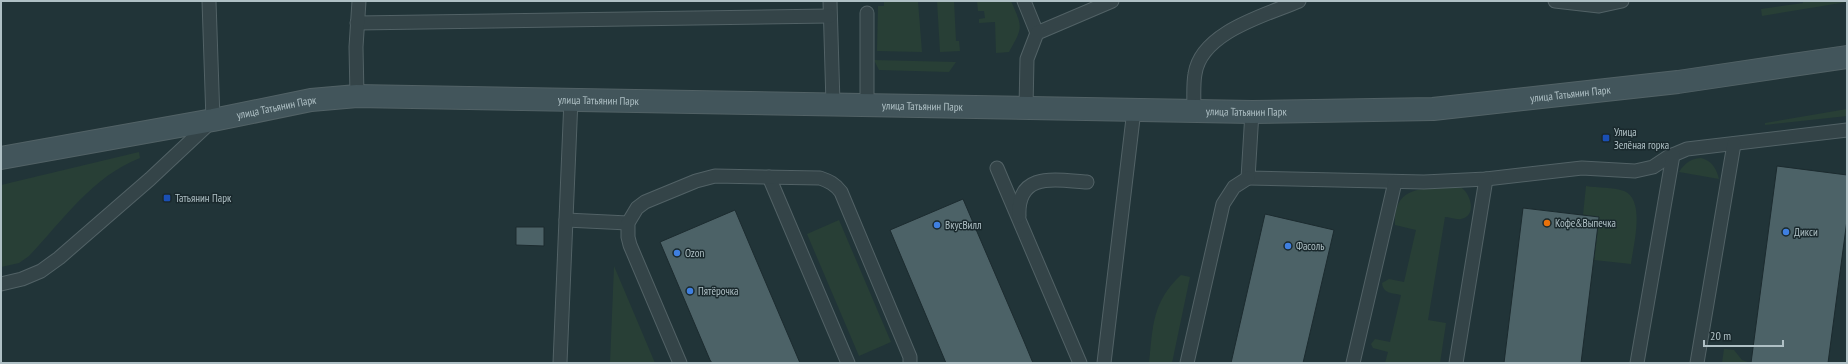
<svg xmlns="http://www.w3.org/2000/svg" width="1848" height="364" font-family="'PT Sans Narrow',sans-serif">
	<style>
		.green { fill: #283f36 }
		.building { fill: #4c6267; stroke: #1c2b2f }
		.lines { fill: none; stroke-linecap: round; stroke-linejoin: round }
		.lane-casing { stroke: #526266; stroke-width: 15 }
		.secondary-casing { stroke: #526266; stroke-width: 24 }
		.lane { stroke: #344448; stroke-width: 13 }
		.secondary { stroke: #42555b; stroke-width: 22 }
		.transit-dot { fill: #1a4fb4; stroke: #1a292d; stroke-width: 1.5 }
		.food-dot { fill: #e8710a; stroke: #1a292d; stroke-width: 1.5 }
		.shop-dot { fill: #3f7fe0; stroke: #1a292d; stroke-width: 1.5 }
		.labels { text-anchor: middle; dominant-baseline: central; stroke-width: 3; stroke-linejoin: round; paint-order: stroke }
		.street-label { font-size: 11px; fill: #afc0c5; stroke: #1a292d }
		.poi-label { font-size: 11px; fill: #afc0c5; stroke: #1a292d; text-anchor: start }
	</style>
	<rect width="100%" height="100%" fill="#213438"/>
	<g class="green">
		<polygon points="884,1 918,1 922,52 877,51 878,6 884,6"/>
		<polygon points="937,1 954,1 956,41 959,41 960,51 940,52"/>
		<path d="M977,1H1011C1023,28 1023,27 1009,52L996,53L995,22L979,23V19L985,18L984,11H978Z"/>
		<polygon points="1803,1 1847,2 1762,16 1761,9 1803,3"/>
		<polygon points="874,60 956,62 949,72 879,70"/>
		<polygon points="1847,109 1847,116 1765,125 1765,123"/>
		<path d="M139,152L140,158C93,176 63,220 29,256L19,263L1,267V185Z"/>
		<path d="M1701,158C1712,161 1716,168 1719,179L1679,172C1685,163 1690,159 1701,158Z"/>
		<path d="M1586,186C1598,188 1613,187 1624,191C1646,200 1633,246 1631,264L1594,260L1599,218L1583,215Z"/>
		<path d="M1462,188C1471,195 1477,216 1461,219C1456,220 1449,217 1445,217L1428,320L1446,323L1440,363H1385L1388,352L1373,348L1371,344L1375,339L1390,342L1401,295C1393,293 1383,294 1382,283L1389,279L1404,282L1416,230L1395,225C1393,181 1430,189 1462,188Z"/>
		<polygon points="839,220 891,342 859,356 807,234"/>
		<polygon points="614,266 655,363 610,363"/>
		<path d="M1181,275L1190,277L1172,363H1149C1153,326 1152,302 1181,275Z"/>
		<polygon points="1724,349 1734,350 1742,360 1751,363 1722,363"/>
	</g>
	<g class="building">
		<polygon points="1777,166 1847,175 1847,220 1828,363 1751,363"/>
		<polygon points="963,199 1023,339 1033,363 946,363 890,230"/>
		<polygon points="1523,208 1599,217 1581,363 1504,363"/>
		<polygon points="735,210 754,255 800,363 712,363 710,360 660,242"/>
		<polygon points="1265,214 1334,230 1303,363 1231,363"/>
		<polygon points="516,227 544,227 544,246 516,245"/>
	</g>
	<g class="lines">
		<g class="lane-casing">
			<g id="lane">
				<polyline points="830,1 833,104"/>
				<polyline points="1024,1 1037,33"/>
				<polyline points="1555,1 1599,6 1622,1"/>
				<polyline points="867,13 867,105"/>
				<polyline points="357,23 830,16"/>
				<polyline points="357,96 356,47 359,1"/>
				<polyline points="1026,108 1027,59 1037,33 1112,1"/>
				<path d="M1194,111C1194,99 1193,85 1195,74C1201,32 1266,15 1299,1"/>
				<polyline points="1252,112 1248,178 1424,182 1486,179 1582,168 1635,171 1653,167 1668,157 1687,149 1847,130"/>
				<polyline points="997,168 1080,363"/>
				<polyline points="769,177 848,363"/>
				<path d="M1019,216C1017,171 1056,180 1087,182"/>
				<polyline points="566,220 628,223"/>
				<polyline points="1,284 22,279 41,271 59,258 150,179 213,120 209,1"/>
				<polyline points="560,363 571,99"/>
				<path d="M680,363L630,245L628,237V223L637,208L645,202L696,181L715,176L820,178C829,181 835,184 841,192L910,357V363"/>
				<polyline points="1104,363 1134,110"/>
				<polyline points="1187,363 1223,204 1234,187 1248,178"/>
				<polyline points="1353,363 1395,182"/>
				<polyline points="1456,363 1486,179"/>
				<polyline points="1637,363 1673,155"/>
				<polyline points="1697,363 1734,144"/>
			</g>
		</g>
		<g class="secondary-casing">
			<g id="secondary">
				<path id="s1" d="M1,158L213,120L311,100L357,96L1252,112L1433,109L1678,82L1847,57"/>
			</g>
		</g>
		<use href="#lane" class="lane"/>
		<use href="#secondary" class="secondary"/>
	</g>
	<g class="transit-dot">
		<rect x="1602" y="134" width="8" height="8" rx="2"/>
		<rect x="163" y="194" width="8" height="8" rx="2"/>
	</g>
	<circle class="food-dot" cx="1547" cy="223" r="4"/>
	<g class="shop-dot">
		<circle cx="937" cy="225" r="4"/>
		<circle cx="1786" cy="232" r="4"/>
		<circle cx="1288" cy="246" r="4"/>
		<circle cx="677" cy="253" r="4"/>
		<circle cx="690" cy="291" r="4"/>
	</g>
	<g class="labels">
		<g class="street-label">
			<text stroke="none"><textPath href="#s1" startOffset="1576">улица Татьянин Парк</textPath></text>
			<text stroke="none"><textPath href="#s1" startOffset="603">улица Татьянин Парк</textPath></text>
			<text stroke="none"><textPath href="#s1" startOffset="927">улица Татьянин Парк</textPath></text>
			<text stroke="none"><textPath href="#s1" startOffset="280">улица Татьянин Парк</textPath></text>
			<text stroke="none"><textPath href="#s1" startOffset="1251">улица Татьянин Парк</textPath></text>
		</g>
		<g class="poi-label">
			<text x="1614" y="132">Улица<tspan x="1614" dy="13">Зелёная горка</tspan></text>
			<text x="175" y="198">Татьянин Парк</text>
			<text x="1555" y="223">Кофе&amp;Выпечка</text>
			<text x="945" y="225">ВкусВилл</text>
			<text x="1794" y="232">Дикси</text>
			<text x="1296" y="246">Фасоль</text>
			<text x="685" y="253">Ozon</text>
			<text x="698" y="291">Пятёрочка</text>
		</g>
	</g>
	<rect width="1848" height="364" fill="none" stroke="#afc0c5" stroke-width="4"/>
	<path d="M1704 340v6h79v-6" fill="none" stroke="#afc0c5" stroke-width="2"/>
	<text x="1710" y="340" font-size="12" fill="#afc0c5" stroke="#1a292d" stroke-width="3" paint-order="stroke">20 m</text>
</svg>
